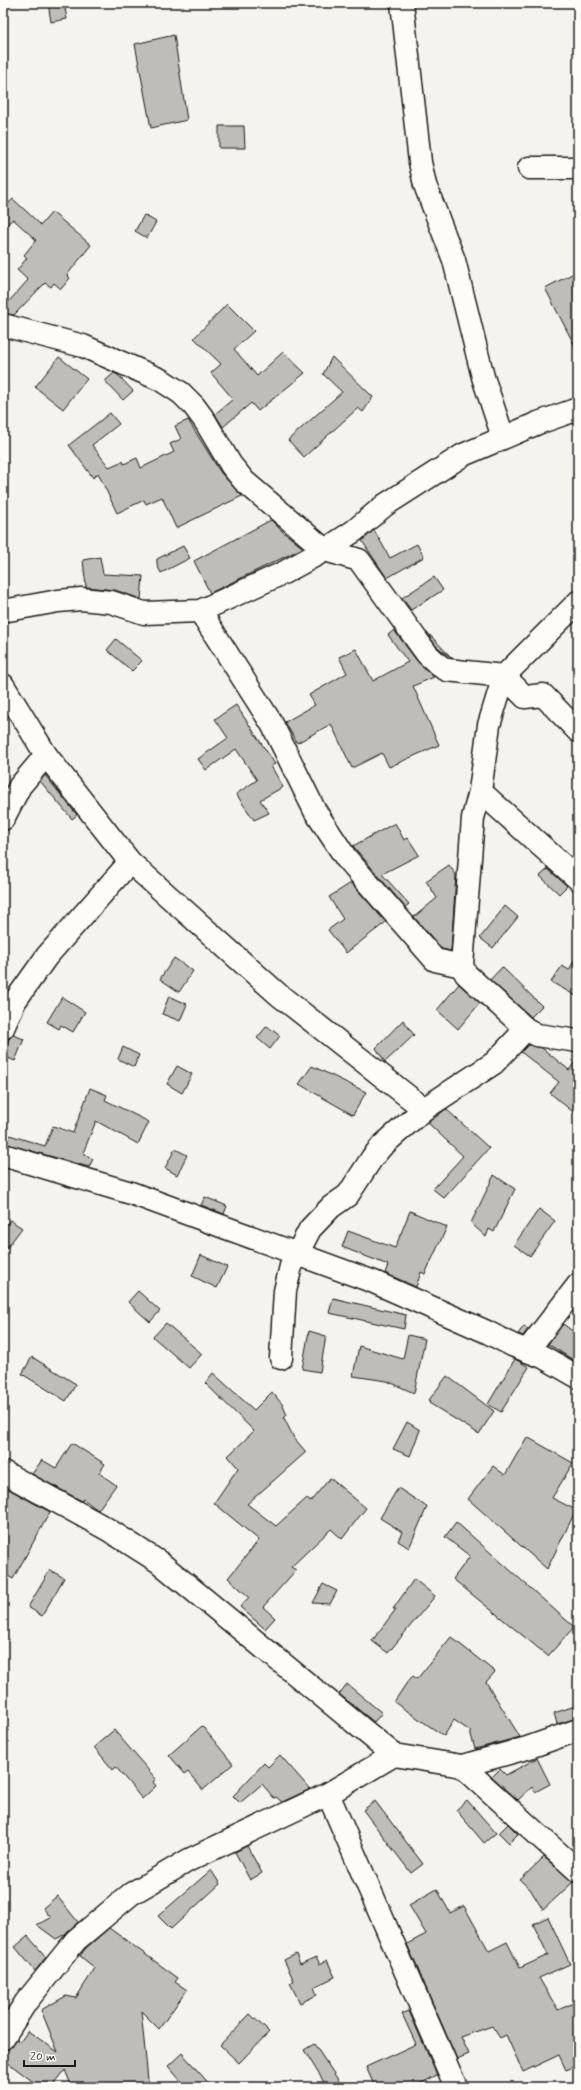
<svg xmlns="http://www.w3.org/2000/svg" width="581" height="2090" font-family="Mynerve,sans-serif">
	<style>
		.building { fill: #bebdba; stroke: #1c1c1c }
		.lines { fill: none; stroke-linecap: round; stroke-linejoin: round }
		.minor-casing { stroke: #1c1c1c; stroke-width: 25 }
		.minor { stroke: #fdfcf7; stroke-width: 22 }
	</style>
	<rect width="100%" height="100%" fill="#f4f3ee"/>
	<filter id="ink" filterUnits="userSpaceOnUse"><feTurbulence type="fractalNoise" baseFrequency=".025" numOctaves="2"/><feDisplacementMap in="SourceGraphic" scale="8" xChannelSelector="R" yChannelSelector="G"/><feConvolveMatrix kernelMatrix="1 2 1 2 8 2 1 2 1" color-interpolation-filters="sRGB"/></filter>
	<g filter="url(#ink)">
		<g class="building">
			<polygon points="48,3 64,3 67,19 51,22"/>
			<polygon points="174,35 187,120 151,128 135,44"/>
			<polygon points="219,126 244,126 245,148 219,148"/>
			<polygon points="13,199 41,225 52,212 91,245 67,275 70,278 61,289 54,283 51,287 45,283 14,315 3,313 3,308 28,280 17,270 27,258 24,255 36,240 13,219 3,228 3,209"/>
			<polygon points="144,215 156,222 147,238 135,231"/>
			<polygon points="578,271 578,352 545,288"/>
			<polygon points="227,304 254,331 234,349 257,376 283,352 305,373 258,411 251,403 223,427 215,414 233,399 211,373 221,364 194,338"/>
			<polygon points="59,357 87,379 63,409 35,387"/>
			<polygon points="332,357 373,397 363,412 358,408 304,457 288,440 342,392 323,374"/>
			<polygon points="114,373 118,375 133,391 123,400 105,381"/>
			<polygon points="110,413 119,424 92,445 109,467 123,461 124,464 137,458 141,468 174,452 170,444 181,439 175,426 188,420 221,473 242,496 176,528 162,497 146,504 144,500 117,513 98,473 93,478 69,445"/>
			<polygon points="271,520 285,534 286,534 303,548 210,593 194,561"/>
			<polygon points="374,530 390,558 417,544 424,557 387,578 362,541"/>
			<polygon points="183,546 190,558 161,573 157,565 157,559"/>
			<polygon points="100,557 103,574 143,576 141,599 115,590 86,587 83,560"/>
			<polygon points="434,577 443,590 411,610 402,598"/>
			<polygon points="394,630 417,661 434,677 413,686 439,745 389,767 382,753 352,768 331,724 297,743 285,722 315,705 309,695 347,673 339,657 356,649 373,681 408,662 388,635"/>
			<polygon points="427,633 428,633 452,658 436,646"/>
			<polygon points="116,639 142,661 132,671 107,650"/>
			<polygon points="236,705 275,764 271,766 283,787 260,800 269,813 254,820 236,794 257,780 236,749 206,770 198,759 228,738 215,719"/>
			<polygon points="45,775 77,815 72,819 40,781"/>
			<polygon points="395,823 404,840 408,838 419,855 382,874 409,904 405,907 353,846"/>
			<polygon points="449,865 456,875 451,951 442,949 414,917 437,898 426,881"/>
			<polygon points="548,869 567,886 559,894 540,876"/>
			<polygon points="351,883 386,922 346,953 328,930 343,919 329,897"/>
			<polygon points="505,906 518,917 493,948 480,938"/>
			<polygon points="578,954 578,997 551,982 562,966 569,970"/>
			<polygon points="174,958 193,971 179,992 160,979"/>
			<polygon points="502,967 542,1006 531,1017 490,980"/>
			<polygon points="459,984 480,1003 458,1029 437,1010"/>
			<polygon points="169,996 187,1004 180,1021 162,1014"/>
			<polygon points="62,997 85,1012 73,1032 61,1025 59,1029 47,1022"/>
			<polygon points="403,1020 414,1035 385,1062 376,1048"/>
			<polygon points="267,1026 280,1036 270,1049 257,1038"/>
			<polygon points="13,1035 24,1039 15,1061 3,1056 9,1039"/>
			<polygon points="528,1045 542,1048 569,1070 578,1058 578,1116 550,1093 559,1082 521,1052"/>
			<polygon points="123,1047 139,1055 134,1067 118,1059"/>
			<polygon points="177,1066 192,1074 182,1093 167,1084"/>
			<polygon points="312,1066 366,1092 353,1115 299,1084"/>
			<polygon points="90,1088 107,1095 105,1100 149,1122 138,1144 96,1121 83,1153 93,1159 89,1167 3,1143 3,1133 45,1146 53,1126 73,1133"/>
			<polygon points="446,1109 489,1148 444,1198 433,1189 463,1156 428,1123"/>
			<polygon points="175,1149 187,1155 177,1175 165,1168"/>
			<polygon points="494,1175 515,1189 494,1232 489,1229 486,1237 471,1223"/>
			<polygon points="205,1197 227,1206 224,1214 201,1205"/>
			<polygon points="539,1209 555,1221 530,1256 514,1245"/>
			<polygon points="410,1211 447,1227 425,1274 421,1272 416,1287 385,1273 388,1265 342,1247 348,1231 395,1248"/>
			<polygon points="10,1220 22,1228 3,1253 3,1230"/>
			<polygon points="201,1255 227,1267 217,1288 192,1276"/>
			<polygon points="138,1291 160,1311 150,1322 128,1302"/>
			<polygon points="333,1298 406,1315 404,1329 329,1313"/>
			<polygon points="166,1323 202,1354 189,1368 153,1337"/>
			<polygon points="563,1324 578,1335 578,1363 548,1344"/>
			<polygon points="524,1326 528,1329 523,1336 518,1334"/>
			<polygon points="309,1331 326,1336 320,1372 302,1369"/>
			<polygon points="408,1335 425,1339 414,1393 387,1381 353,1376 359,1346 403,1359"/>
			<polygon points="32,1357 76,1384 66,1401 22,1374"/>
			<polygon points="515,1359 529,1367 501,1412 488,1404"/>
			<polygon points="213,1373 254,1410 272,1392 282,1404 287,1415 284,1418 294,1438 306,1452 247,1504 276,1526 307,1498 310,1502 330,1478 366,1508 342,1539 331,1529 291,1567 296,1570 263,1607 275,1618 265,1629 240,1607 249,1597 228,1578 259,1540 214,1503 238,1468 228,1456 254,1431 205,1383"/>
			<polygon points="447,1376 494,1411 479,1434 429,1403 431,1401 429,1400"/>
			<polygon points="407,1422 420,1430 410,1456 393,1449"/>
			<polygon points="527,1437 573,1463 552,1498 576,1510 547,1569 468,1499 493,1466 505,1475"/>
			<polygon points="72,1443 105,1464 99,1473 116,1485 98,1510 83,1499 82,1501 32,1474 42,1460 56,1468"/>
			<polygon points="3,1486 50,1512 13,1579 3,1573"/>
			<polygon points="398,1488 427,1507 409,1548 398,1541 402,1532 380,1518"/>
			<polygon points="456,1522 574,1627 548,1656 453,1579 470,1556 445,1537"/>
			<polygon points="50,1570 64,1578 42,1616 28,1607"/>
			<polygon points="414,1579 435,1596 388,1653 372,1641 396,1609 393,1609"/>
			<polygon points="323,1584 337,1591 330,1604 313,1603"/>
			<polygon points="451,1637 495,1672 486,1682 520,1737 475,1749 470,1731 454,1720 444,1736 394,1702 408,1681 413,1676 417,1679"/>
			<polygon points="347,1684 382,1713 374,1722 339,1694"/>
			<polygon points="578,1705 578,1718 557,1724 554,1713"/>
			<polygon points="202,1726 233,1764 203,1790 188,1772 185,1774 169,1755"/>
			<polygon points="114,1730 156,1779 153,1782 156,1786 142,1799 116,1767 113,1770 94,1747"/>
			<polygon points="280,1755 310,1789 282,1802 276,1797 274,1798 262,1784 240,1803 233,1796 264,1763 268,1767"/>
			<polygon points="537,1758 550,1784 535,1792 532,1787 518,1800 492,1777 500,1769 506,1775"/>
			<polygon points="467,1800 496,1833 484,1843 456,1810"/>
			<polygon points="375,1801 423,1864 411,1873 363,1810"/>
			<polygon points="508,1824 518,1834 509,1843 499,1833"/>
			<polygon points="247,1846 262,1873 250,1880 235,1852"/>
			<polygon points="544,1857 573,1882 543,1910 530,1889 520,1880"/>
			<polygon points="211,1870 220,1884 171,1929 158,1916"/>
			<polygon points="437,1889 450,1913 464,1906 489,1951 507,1942 520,1968 548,1955 533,1924 548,1917 570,1964 539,1978 558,2010 578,2001 578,2065 566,2070 559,2055 523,2072 506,2035 500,2038 492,2026 461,2037 469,2054 457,2059 407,1944 426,1934 409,1905"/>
			<polygon points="57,1896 78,1922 65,1934 56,1939 37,1925 51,1918 43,1908"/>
			<polygon points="109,1928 178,1978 175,1982 187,1990 159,2029 141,2011 148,2080 143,2087 72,2087 65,2070 52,2087 40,2087 3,2059 3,2050 9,2049 17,2039 20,2042 28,2031 58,2052 41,2010 66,1996 76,1998 95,1968 80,1956 85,1949"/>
			<polygon points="28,1936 46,1957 35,1971 15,1947"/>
			<polygon points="296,1954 300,1964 316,1957 320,1964 327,1960 335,1977 314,1987 317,1995 300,2003 290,1983 294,1981 284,1960"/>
			<polygon points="409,2011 437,2075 414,2087 375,2087 366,2067 416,2044 402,2014"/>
			<polygon points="250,2014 269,2032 239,2063 220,2045"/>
			<polygon points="314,2044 343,2087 327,2087 304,2050"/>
			<polygon points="182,2053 212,2087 186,2087 168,2066"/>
		</g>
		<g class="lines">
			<g class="minor-casing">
				<g id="minor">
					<polyline points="402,3 420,162 425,185 454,260 483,377 503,437"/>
					<polyline points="529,168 578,168"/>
					<polyline points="3,325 83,346 161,380 181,393 194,406 205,421 231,465 244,481 325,550 359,560 427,654 440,666 447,670 504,676 525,697 543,695 578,731"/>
					<polyline points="578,602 504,676 489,725 480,791 473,818 462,966 466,974 526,1029 537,1035 578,1041"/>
					<polyline points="3,611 58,601 81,599 111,602 144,613 200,611 283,573 325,550 354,531 385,505 463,455 538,423 578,409"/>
					<polyline points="200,611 272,724 315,811 346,858 435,960 462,966"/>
					<polyline points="3,685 46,755 130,862 279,995 424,1109"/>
					<polyline points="480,791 578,879"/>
					<polyline points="3,819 20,786 46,755"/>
					<polyline points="3,1028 15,1001 47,956 130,862"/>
					<polyline points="3,1155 131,1193 374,1282 487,1332 512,1345 543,1357 578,1377"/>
					<polyline points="527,1351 578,1285"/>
					<polyline points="281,1358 285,1291 291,1266 310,1229 331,1207 348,1195 372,1158 382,1146 424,1109 494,1063 526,1029"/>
					<polyline points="3,1472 107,1529 159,1562 394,1755 462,1766 527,1748 578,1730"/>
					<polyline points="462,1766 578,1871"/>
					<polyline points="328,1794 456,2087"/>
					<polyline points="3,2038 26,2002 76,1940 131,1894 189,1860 328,1794 394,1755"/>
				</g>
			</g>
			<use href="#minor" class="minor"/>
		</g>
	</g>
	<rect width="581" height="2090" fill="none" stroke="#fdfcf7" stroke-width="16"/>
	<rect x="8" y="8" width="565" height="2074" fill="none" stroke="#1c1c1c" stroke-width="1.5" filter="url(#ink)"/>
	<path d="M24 2060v6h51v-6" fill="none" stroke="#1c1c1c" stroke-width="2"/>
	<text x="30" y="2060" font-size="12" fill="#1c1c1c" stroke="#fdfcf7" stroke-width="3" paint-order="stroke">20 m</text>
</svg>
